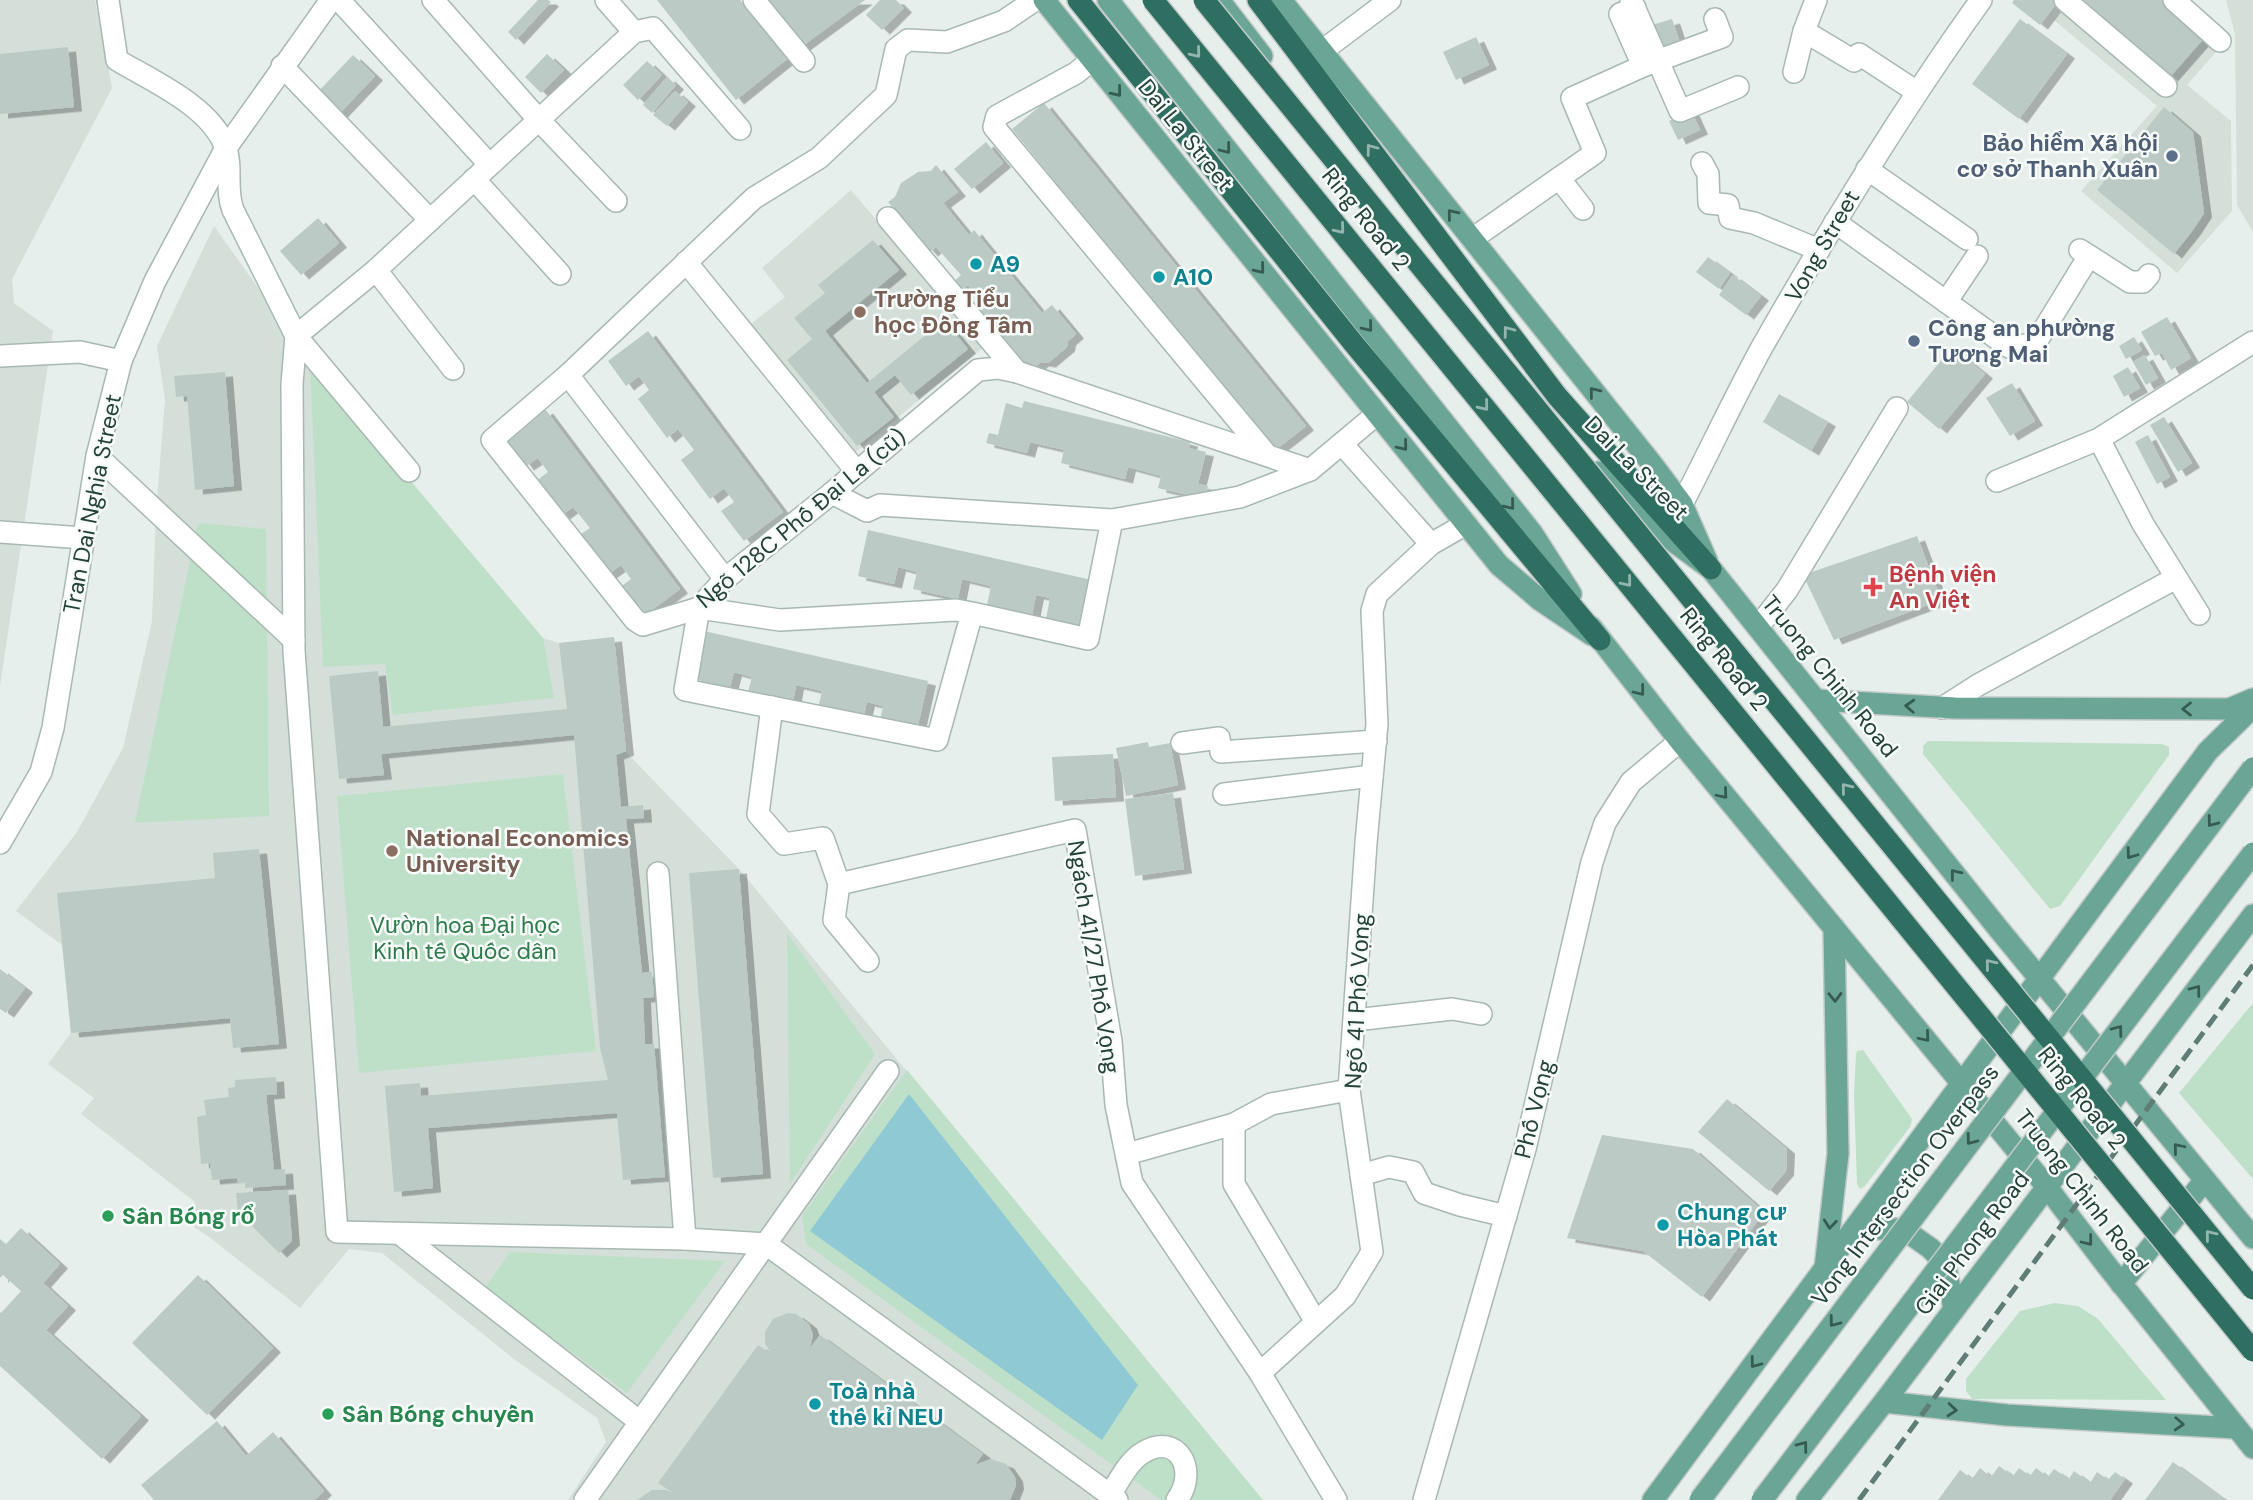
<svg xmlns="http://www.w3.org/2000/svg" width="2253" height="1500" font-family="'DM Sans',sans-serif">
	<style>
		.built { fill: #d4dfda }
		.green { fill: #bfe0c8 }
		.water { fill: #8ec9d4 }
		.building { fill: #bbcac4; filter: url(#shadow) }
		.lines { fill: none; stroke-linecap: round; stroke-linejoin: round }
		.minor-casing { stroke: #a8b8b2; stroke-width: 24 }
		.major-casing { stroke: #c2cac8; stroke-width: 24 }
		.highway-casing { stroke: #c2cac8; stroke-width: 24 }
		.minor { stroke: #fff; stroke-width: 21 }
		.major { stroke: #6aa596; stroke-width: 21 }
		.highway { stroke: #2f6f62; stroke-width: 21 }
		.rail { stroke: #5f7d75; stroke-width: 5; stroke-dasharray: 14 7; stroke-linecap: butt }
		.major-bridge-casing { stroke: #c2cac8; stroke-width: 24; stroke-linecap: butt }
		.highway-bridge-casing { stroke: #c2cac8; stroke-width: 24; stroke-linecap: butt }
		.major-bridge { stroke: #6aa596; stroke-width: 21 }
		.highway-bridge { stroke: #2f6f62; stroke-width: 21 }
		.oneway { stroke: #93b5ae }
		.oneway2 { stroke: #365b51 }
		.service-dot { fill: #5c6f8a; stroke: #f7fbf9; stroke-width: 2.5 }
		.culture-dot { fill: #0f9aa8; stroke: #f7fbf9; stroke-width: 2.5 }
		.education-dot { fill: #8d6e63; stroke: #f7fbf9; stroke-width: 2.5 }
		.health-dot { fill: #e0444e; stroke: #f7fbf9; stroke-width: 2.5 }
		.leisure-dot { fill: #2e9e5b; stroke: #f7fbf9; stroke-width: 2.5 }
		.labels { text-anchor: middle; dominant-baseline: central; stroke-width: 5; stroke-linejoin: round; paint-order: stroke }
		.street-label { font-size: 23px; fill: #24423a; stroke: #f7fbf9 }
		.service-label { font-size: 23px; font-weight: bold; fill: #4e5e75; stroke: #f7fbf9; text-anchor: end }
		.culture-label { font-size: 23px; font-weight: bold; fill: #0d838f; stroke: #f7fbf9; text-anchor: start }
		.education-label { font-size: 23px; font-weight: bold; fill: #785e54; stroke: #f7fbf9; text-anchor: start }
		.health-label { font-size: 23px; font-weight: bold; fill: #be3a42; stroke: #f7fbf9; text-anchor: start }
		.park-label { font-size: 23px; fill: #2d7a4b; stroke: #f7fbf9 }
		.leisure-label { font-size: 23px; font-weight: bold; fill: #27864d; stroke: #f7fbf9; text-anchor: start }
	</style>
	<defs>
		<filter id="shadow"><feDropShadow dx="8" dy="4.5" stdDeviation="0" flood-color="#0004"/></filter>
	</defs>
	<rect width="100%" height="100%" fill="#e6efeb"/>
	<g class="built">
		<polygon points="0,0 95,0 112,88 12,279 14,303 53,331 0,686"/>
		<polygon points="2072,0 2170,0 2222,45 2187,85 2231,121 2232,211 2177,273 2081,191 2157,106 2054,20"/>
		<polygon points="2226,0 2253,0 2253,232 2237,205 2235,34"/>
		<polygon points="851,190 984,347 852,455 747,327 785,297 762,268"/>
		<polygon points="214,226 311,362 543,638 559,643 614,637 626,752 739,869 1263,1500 568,1500 606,1442 597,1418 514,1359 382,1253 349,1249 300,1308 209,1237 183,1220 195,1202 81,1114 94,1098 48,1064 71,1033 62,945 16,911 77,832 123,748 152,621 156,511 165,400 157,346"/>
	</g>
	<g class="green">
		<polygon points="310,362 543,638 554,698 393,715 385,664 323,667"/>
		<polygon points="198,523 266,529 269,816 135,823"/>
		<polygon points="1928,741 2162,744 2169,747 2169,755 2060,906 2050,909 1923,754 1923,746"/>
		<polygon points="563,774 596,1051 359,1073 337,796"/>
		<polygon points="787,933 875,1054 790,1184"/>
		<polygon points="2253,1003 2253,1179 2179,1093"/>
		<polygon points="1863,1050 1912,1119 1910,1127 1865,1186 1860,1189 1857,1184 1854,1095 1856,1055 1857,1051"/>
		<polygon points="907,1070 1263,1500 1161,1500 806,1244 802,1216"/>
		<polygon points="510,1252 725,1261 627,1393 485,1288"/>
		<polygon points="2055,1303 2078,1306 2098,1319 2166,1400 1972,1399 1966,1391 1966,1379 2020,1311"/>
	</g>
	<polygon class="water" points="909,1094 1138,1385 1102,1440 810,1231"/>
	<g class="building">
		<polygon points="538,0 548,0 551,2 516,40 508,32"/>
		<polygon points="657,0 740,0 787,59 736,100"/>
		<polygon points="767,0 865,0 801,47"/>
		<polygon points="880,0 896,0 904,8 882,30 866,15"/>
		<polygon points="2014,0 2056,0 2058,1 2040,25 2012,3"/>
		<polygon points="2085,0 2165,0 2206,36 2170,77 2083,2"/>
		<polygon points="1672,19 1680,43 1660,49 1652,25"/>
		<polygon points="2020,19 2067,54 2019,119 1972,84"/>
		<polygon points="1476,37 1489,65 1456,80 1443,52"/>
		<polygon points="68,47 74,107 0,114 0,54"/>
		<polygon points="547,54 564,70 541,93 525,77"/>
		<polygon points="353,55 375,76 338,115 316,94"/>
		<polygon points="647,61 662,75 638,100 623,85"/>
		<polygon points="667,77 676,85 652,113 643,105"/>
		<polygon points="675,91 688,102 667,126 653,115"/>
		<polygon points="1044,103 1306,426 1274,451 1012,129"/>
		<polygon points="2164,107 2193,132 2204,213 2193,230 2174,254 2097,190"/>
		<polygon points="1691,110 1700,130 1678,140 1669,121"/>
		<polygon points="986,142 1003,163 972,189 954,169"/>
		<polygon points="936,165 958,192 943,203 969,235 974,230 1042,313 1052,305 1076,334 1068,341 1067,347 1048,363 1041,362 1029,372 979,313 986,306 968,285 959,293 951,284 961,275 936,247 930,252 919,239 916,242 908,231 911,228 888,202 895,197 901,183 918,172 931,171"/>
		<polygon points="318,218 339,243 301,275 280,251"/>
		<polygon points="873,240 899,270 825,331 867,383 944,320 968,349 911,395 895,375 874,392 894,417 857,446 787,360 812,339 794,318 825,293 818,285"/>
		<polygon points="1708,257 1730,273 1719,289 1696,272"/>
		<polygon points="1733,275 1761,296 1746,315 1719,295"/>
		<polygon points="2167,317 2191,358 2171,370 2162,353 2155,356 2141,332"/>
		<polygon points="648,331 783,512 744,541 721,511 734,502 724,488 710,499 681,460 694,450 678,429 667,438 638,399 649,390 639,376 626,386 608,361"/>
		<polygon points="2134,337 2142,350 2126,359 2119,346"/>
		<polygon points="1952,347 1985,374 1939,429 1907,402"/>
		<polygon points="2145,355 2158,378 2146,385 2133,362"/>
		<polygon points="2128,367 2140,388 2124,397 2113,376"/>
		<polygon points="225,372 234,486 195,490 187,396 176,397 174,376"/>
		<polygon points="2012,383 2035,421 2010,436 1986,398"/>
		<polygon points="1779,394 1828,422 1811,451 1763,422"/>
		<polygon points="1024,401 1190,442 1189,448 1206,452 1198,484 1208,486 1205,499 1158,488 1161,476 1128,467 1125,479 1061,463 1064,450 1030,442 1027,453 986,443 989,433 998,435 1006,403 1022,408"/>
		<polygon points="545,409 680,589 641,618 619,588 631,579 621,565 607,575 578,536 590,528 573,507 562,515 536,481 548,472 538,458 526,466 506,438"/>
		<polygon points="2164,417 2192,463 2178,472 2150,425"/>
		<polygon points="2148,435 2170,477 2157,484 2135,442"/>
		<polygon points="868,530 1092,580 1082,627 1046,619 1050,598 1036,595 1032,615 987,605 991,586 962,579 958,599 913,589 917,572 898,567 894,584 858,576"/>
		<polygon points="1917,536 1941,600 1834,640 1803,575"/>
		<polygon points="704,631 928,681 917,730 880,721 883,706 867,702 863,719 818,709 822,691 796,685 793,702 748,692 752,677 734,672 730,687 693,679"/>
		<polygon points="614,637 626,751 616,755 621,807 643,805 644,818 626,819 642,973 652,972 654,997 643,998 645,1044 654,1044 665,1177 623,1180 617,1113 428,1128 433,1188 394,1192 385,1086 420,1083 421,1096 608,1080 600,1048 574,735 381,754 384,775 339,779 329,676 378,671 383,727 567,709 559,643"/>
		<polygon points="1148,742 1149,747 1170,743 1178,785 1126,796 1116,748"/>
		<polygon points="1113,754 1116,797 1055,801 1052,757"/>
		<polygon points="1173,793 1184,869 1135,876 1125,799"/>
		<polygon points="259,849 279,1044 233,1048 230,1018 71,1033 57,893 215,878 213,853"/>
		<polygon points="739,869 763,1174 713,1178 689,873"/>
		<polygon points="0,969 25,988 6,1013 0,1009"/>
		<polygon points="276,1077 277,1094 266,1095 274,1170 285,1169 286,1185 245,1188 245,1182 238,1183 237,1178 212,1180 210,1163 201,1164 197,1117 206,1115 204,1100 229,1097 228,1088 235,1087 235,1080"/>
		<polygon points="1727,1099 1787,1149 1786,1171 1769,1191 1698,1132"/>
		<polygon points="1602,1135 1693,1149 1764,1212 1702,1297 1643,1251 1567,1238"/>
		<polygon points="288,1190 292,1241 279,1253 238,1212 236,1193"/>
		<polygon points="21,1228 60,1264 43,1283 68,1306 46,1330 141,1416 102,1459 0,1366 0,1312 1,1313 21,1291 3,1275 0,1278 0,1239 6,1244"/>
		<polygon points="198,1275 273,1348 207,1415 132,1343"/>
		<polygon points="788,1313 796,1314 809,1324 813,1335 810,1348 820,1335 983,1454 975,1465 991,1459 1006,1464 1015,1477 1016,1485 1010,1500 637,1500 652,1490 666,1490 673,1493 658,1483 758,1345 771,1354 765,1343 765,1332 773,1319"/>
		<polygon points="217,1421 246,1456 273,1432 324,1491 314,1500 154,1500 141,1485"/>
		<polygon points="2173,1462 2225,1500 2145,1500"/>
		<polygon points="1999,1466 2013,1476 2019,1468 2030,1476 2036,1468 2048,1477 2054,1469 2069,1479 2074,1471 2090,1483 2097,1472 2108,1480 2115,1472 2125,1479 2110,1500 1938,1500 1960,1470 1972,1479 1980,1468 1991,1477"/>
	</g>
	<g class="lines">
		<g class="minor-casing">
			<g id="minor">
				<path d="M108,0L117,60C152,81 210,106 225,146C233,166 225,190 233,210L296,336L409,471"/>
				<polyline points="339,0 489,164"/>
				<polyline points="433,0 538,119 616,201"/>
				<polyline points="606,0 634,32"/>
				<polyline points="754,0 804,61"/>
				<polyline points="1035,0 1004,21 947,42 908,40 896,49 886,95 819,158 754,198 568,375 492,440 635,620 643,625 699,608 725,579 832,493 978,370 998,368 1017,372 1310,470 1377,414"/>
				<polyline points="1631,0 1680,111 1738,87"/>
				<polyline points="2065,0 2166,86"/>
				<polyline points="2174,0 2220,41"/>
				<polyline points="1635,8 1620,14 1643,66"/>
				<polyline points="1804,31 1854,61 1859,54 1917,92"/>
				<polyline points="1322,51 1390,0"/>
				<polyline points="1092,60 1076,73 997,116 994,127 1266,454"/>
				<polyline points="282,66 430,220"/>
				<polyline points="1794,72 1804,31 1816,0"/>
				<polyline points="740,129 653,28 634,32 376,270 296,336 292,384 294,651 337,1232 685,1239 766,1244 1117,1500"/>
				<polyline points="1702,163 1708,174 1709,203 1728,205 1730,218 1754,223 1819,250"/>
				<polyline points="1867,169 1967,239"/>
				<polyline points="1559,178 1583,209"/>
				<polyline points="474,179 560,274"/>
				<polyline points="888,218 1017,372"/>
				<polyline points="1835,222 2009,347 2035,344 2089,256"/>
				<polyline points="1472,239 1595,153 1572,98 1643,66 1722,37 1715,19"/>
				<polyline points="2080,250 2130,282 2143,282 2149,275"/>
				<polyline points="686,262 857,472"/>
				<polyline points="376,270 453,369"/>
				<polyline points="1946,302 1977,256"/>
				<polyline points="0,356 80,352 121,361"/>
				<polyline points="568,375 725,579"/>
				<polyline points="2099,439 2143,524 2199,614"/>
				<polyline points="1342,444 1431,544"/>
				<polyline points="97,456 294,640"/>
				<polyline points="1997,481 2099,439 2253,342"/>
				<polyline points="832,493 867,511 880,505 1112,520 1088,639 972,613 956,610 780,620 699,608 685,690 937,740 972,613"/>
				<path d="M1682,504C1709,452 1734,398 1762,347C1830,228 1901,111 1981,0"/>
				<polyline points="1112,520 1240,497 1310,470"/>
				<polyline points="0,532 83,538"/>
				<polyline points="1758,627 1787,590 1897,408"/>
				<polyline points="772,707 758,814 784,844 823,838 839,884"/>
				<polyline points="1942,708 1978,685 2176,578"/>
				<polyline points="1182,743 1219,738 1221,752 1376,741"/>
				<polyline points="1224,794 1372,776"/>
				<polyline points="0,843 41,772 53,728 97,456 121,361 155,281 226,148 331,0"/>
				<polyline points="658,873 685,1239"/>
				<polyline points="868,961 834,920 839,884 1075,830 1111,1041 1116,1105 1132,1183 1260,1373 1336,1500"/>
				<polyline points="1355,1020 1452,1009 1481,1014"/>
				<polyline points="1234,1124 1234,1184 1316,1322"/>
				<polyline points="1127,1154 1234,1124 1271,1104 1349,1090"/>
				<polyline points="1361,1175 1389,1167 1413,1172 1424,1193 1460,1205 1506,1216"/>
				<polyline points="400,1234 640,1422"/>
				<polyline points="1260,1373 1345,1296 1372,1252 1349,1090 1366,843 1377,724 1372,611 1377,594 1431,544 1466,524"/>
				<path d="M1110,1495C1119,1481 1129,1460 1144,1452C1177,1432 1199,1470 1177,1500"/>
				<polyline points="585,1500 888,1071"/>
				<polyline points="1424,1500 1525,1149 1592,862 1605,823 1631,782 1680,741"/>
			</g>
		</g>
		<g class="major-casing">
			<g id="major">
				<polyline points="1044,0 1499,565 1540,600 1592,635"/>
				<polyline points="1108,0 1532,533 1571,594"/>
				<polyline points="1219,0 1262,56"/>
				<polyline points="1281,0 1652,464 1682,504 1707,561"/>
				<polyline points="1599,472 1658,530 1711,569 1997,927 2253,1238"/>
				<polyline points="1591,627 1680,741 2047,1187 2108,1267 2253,1448"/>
				<polyline points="1816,700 1955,708 2229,709 2253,699"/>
				<polyline points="1855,1229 1903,1229 1930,1248 1945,1263 1954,1309"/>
				<polyline points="1825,1268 1838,1154 1834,928"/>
				<polyline points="2121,1284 2205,1180"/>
				<polyline points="1884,1402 2007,1415 2236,1428"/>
				<polyline points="1653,1500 2208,751 2253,707"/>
				<polyline points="1807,1500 1884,1402 2253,915"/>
			</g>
		</g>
		<g class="highway-casing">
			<g id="highway">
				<polyline points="1078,0 1354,344 1600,640"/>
				<polyline points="1258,0 1557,396 1711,569"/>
			</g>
		</g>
		<use href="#minor" class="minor"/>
		<use href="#major" class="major"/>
		<use href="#highway" class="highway"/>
		<polyline class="rail" points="1859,1500 2253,965"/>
		<g class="major-bridge-casing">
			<g id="major-bridge">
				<polyline points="1700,1500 2253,768"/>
				<polyline points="1762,1500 2253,853"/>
			</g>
		</g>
		<g class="highway-bridge-casing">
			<g id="highway-bridge">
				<polyline points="1153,0 2253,1351"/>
				<polyline points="1204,0 2253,1289"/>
			</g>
		</g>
		<use href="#major-bridge" class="major-bridge"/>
		<use href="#highway-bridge" class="highway-bridge"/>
	</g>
	<defs><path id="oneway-chevron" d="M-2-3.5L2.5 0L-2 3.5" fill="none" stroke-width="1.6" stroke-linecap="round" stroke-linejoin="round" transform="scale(1.75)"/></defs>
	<g class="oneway">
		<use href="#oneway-chevron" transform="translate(1196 53) rotate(51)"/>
		<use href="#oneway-chevron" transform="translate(1371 149) rotate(-127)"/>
		<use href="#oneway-chevron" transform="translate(1340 229) rotate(51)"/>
		<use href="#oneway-chevron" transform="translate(1508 331) rotate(-127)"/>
		<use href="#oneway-chevron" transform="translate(1484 406) rotate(51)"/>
		<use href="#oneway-chevron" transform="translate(1627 582) rotate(51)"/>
		<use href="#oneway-chevron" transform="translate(1846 788) rotate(-129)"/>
		<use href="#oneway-chevron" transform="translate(1990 964) rotate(-129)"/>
		<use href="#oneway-chevron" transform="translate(2210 1235) rotate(-129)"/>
	</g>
	<g class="oneway2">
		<use href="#oneway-chevron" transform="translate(1117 92) rotate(51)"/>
		<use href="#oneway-chevron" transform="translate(1226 149) rotate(52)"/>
		<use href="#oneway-chevron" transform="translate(1452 214) rotate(-129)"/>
		<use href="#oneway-chevron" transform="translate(1260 269) rotate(51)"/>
		<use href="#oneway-chevron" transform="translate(1368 327) rotate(51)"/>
		<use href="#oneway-chevron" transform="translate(1594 392) rotate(-129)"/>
		<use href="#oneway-chevron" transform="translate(1403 446) rotate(51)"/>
		<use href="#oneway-chevron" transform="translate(1510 505) rotate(51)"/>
		<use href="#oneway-chevron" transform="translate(1640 691) rotate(52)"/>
		<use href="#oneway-chevron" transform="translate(1910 706) rotate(-177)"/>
		<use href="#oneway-chevron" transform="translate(2187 709) rotate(180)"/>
		<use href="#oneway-chevron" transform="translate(1723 794) rotate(50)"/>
		<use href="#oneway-chevron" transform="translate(2212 822) rotate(127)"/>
		<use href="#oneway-chevron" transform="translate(2131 854) rotate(126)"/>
		<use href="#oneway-chevron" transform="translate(1955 874) rotate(-129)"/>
		<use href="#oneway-chevron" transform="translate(2196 990) rotate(-53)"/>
		<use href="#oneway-chevron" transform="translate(1835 997) rotate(89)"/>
		<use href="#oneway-chevron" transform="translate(2118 1030) rotate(-53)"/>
		<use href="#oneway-chevron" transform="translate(1925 1037) rotate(50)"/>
		<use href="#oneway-chevron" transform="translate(1971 1140) rotate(127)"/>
		<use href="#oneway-chevron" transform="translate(2178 1148) rotate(-130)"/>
		<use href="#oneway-chevron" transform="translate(1830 1224) rotate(96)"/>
		<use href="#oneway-chevron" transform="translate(2088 1241) rotate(52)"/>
		<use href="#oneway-chevron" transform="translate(1834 1322) rotate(127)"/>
		<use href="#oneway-chevron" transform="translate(1755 1363) rotate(127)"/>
		<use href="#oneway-chevron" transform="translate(1952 1410) rotate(5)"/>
		<use href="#oneway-chevron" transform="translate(2179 1424) rotate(3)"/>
		<use href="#oneway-chevron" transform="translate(1803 1446) rotate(-53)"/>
	</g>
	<g class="service-dot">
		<circle cx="2172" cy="156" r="7"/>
		<circle cx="1914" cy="341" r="7"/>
	</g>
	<g class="culture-dot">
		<circle cx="976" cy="264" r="7"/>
		<circle cx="1159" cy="277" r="7"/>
		<circle cx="1663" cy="1225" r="7"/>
		<circle cx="815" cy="1404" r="7"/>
	</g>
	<g class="education-dot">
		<circle cx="860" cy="312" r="7"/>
		<circle cx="392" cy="851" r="7"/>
	</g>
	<path class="health-dot" d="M1869.5 576.5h7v7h7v7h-7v7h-7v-7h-7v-7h7z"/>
	<g class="leisure-dot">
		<circle cx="108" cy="1216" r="7"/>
		<circle cx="328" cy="1414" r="7"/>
	</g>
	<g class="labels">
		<g class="street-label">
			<text transform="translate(1186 135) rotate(51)">Dai La Street</text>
			<text transform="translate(1366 219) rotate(51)">Ring Road 2</text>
			<text transform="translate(1822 246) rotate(-60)">Vong Street</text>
			<text transform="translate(1637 468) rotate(45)">Dai La Street</text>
			<text transform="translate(92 504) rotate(-79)">Tran Dai Nghia Street</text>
			<text transform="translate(801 518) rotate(-40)">Ngõ 128C Phố Đại La (cũ)</text>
			<text transform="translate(1724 659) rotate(51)">Ring Road 2</text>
			<text transform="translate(1830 676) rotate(51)">Truong Chinh Road</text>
			<text transform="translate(1094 957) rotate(81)">Ngách 41/27 Phố Vọng</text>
			<text transform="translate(1357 1001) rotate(-87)">Ngõ 41 Phố Vọng</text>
			<text transform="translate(2082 1098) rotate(51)">Ring Road 2</text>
			<text transform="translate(1534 1109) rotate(-76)">Phố Vọng</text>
			<text transform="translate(1905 1185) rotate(-53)">Vong Intersection Overpass</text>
			<text transform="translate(2082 1191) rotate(52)">Truong Chinh Road</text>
			<text transform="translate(1972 1243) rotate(-53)">Giai Phong Road</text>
		</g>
		<g class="service-label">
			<text x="2158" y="143">Bảo hiểm Xã hội<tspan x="2158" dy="26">cơ sở Thanh Xuân</tspan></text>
			<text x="1928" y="328" text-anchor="start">Công an phường<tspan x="1928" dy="26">Tương Mai</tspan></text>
		</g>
		<g class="culture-label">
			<text x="990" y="264">A9</text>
			<text x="1173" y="277">A10</text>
			<text x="1677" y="1212">Chung cư<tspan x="1677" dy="26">Hòa Phát</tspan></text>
			<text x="829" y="1391">Toà nhà<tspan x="829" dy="26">thế kỉ NEU</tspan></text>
		</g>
		<g class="education-label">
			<text x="874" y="299">Trường Tiểu<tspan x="874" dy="26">học Đồng Tâm</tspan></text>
			<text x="406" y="838">National Economics<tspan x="406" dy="26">University</tspan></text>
		</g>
		<g class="health-label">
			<text x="1889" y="574">Bệnh viện<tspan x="1889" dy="26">An Việt</tspan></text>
		</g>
		<g class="park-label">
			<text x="465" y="925">Vườn hoa Đại học<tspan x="465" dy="26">Kinh tế Quốc dân</tspan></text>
		</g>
		<g class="leisure-label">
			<text x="122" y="1216">Sân Bóng rổ</text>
			<text x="342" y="1414">Sân Bóng chuyền</text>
		</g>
	</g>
</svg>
